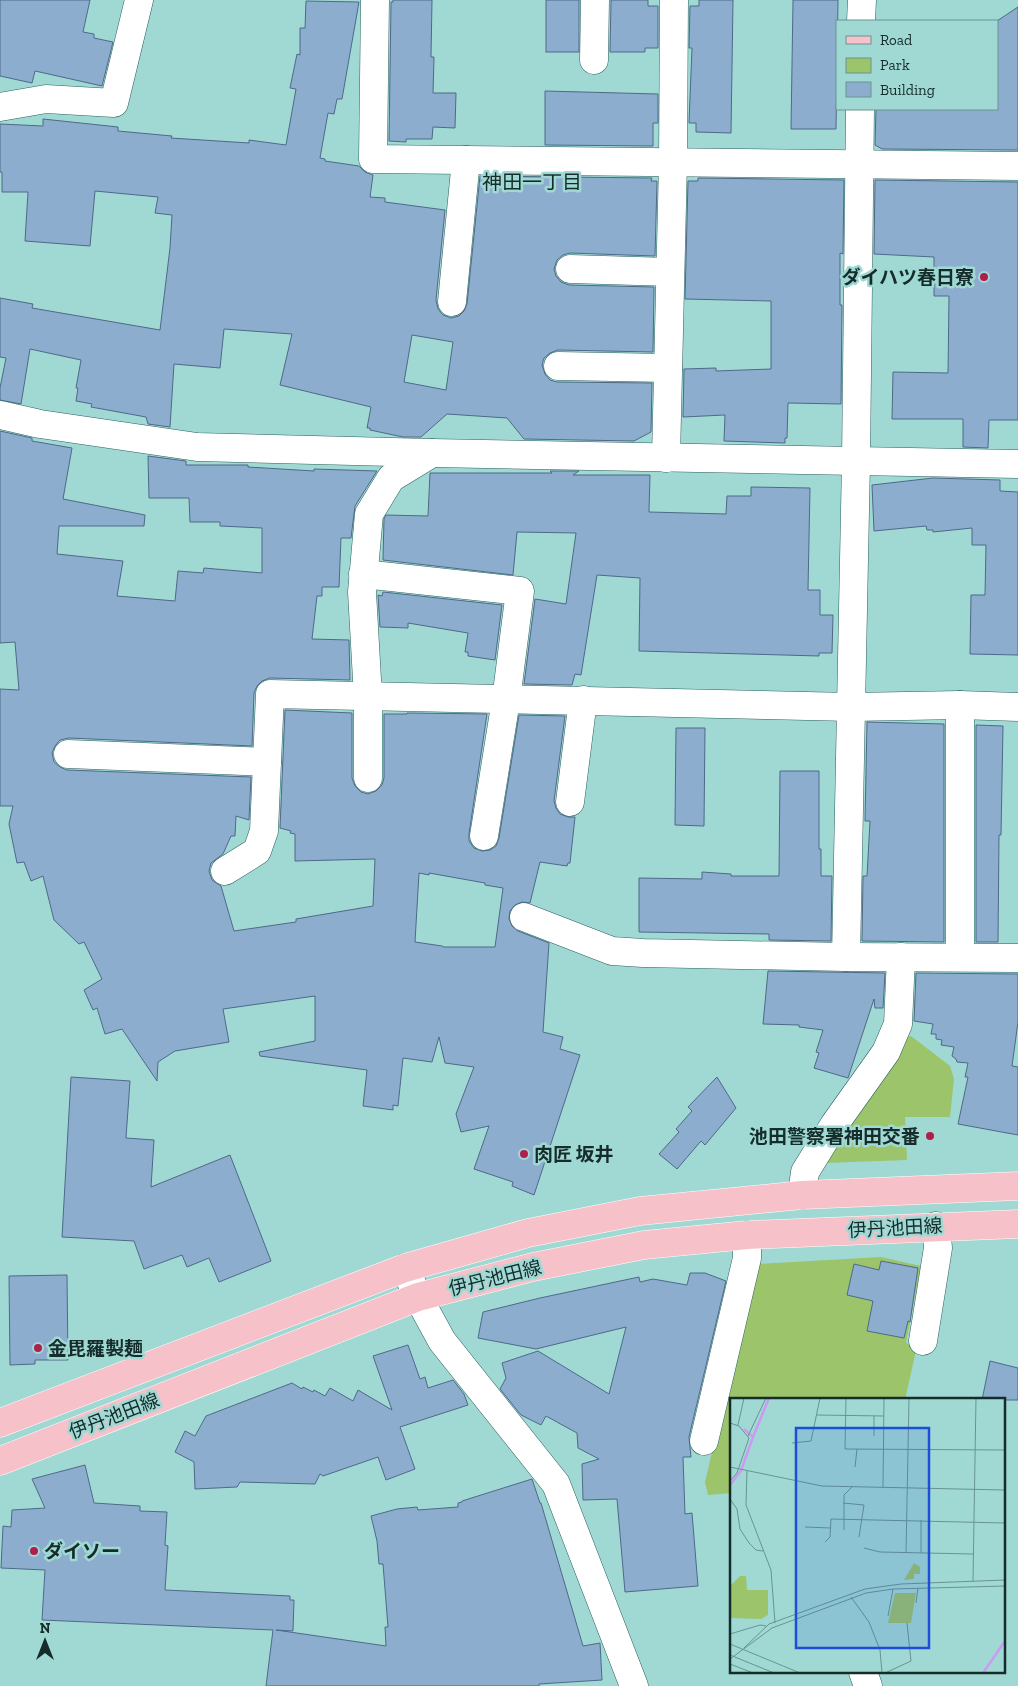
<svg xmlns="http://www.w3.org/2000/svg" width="1018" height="1686" font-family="'Zilla Slab','Noto Sans JP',serif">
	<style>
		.green { fill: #9cc46a }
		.building { fill: #8dadce; stroke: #4d6a88; fill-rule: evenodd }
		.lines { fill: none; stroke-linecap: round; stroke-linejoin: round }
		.minor-casing { stroke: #29615d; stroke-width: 29 }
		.major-casing { stroke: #fff; stroke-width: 29 }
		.minor { stroke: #fff; stroke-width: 28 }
		.major { stroke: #f7c1ca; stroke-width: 28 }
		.poi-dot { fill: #af1e4d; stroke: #a0d9d4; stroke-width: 2 }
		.labels { text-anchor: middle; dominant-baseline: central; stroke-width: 5; stroke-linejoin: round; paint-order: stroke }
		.poi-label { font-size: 19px; font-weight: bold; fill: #152c2a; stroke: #a0d9d4; text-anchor: start }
		.street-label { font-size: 19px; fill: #152c2a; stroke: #a0d9d4 }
		.neighbourhood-label { font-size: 20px; fill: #152c2a; stroke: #a0d9d4 }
		.inset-river { fill: none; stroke: #cc9af4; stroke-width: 2.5 }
		.inset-road { fill: none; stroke: #689490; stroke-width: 1 }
		.view { fill: #1d4ed8; fill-opacity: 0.15; stroke: #1d4ed8; stroke-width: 2.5 }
		.inset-edge { fill: none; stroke: #152c2a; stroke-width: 2.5 }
	</style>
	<rect width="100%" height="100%" fill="#a0d9d4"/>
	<g class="green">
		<polygon points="911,1036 950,1066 954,1079 950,1117 905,1117 907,1160 824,1163 901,1038"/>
		<polygon points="881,1257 921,1266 906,1343 917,1346 905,1400 732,1400 732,1493 708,1495 705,1482 756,1264"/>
	</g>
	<g class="building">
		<polygon points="0,0 90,0 83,32 94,34 94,38 113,42 102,86 35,71 32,83 0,76"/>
		<polygon points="393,0 432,0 431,57 434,57 433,93 456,93 455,128 433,127 432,139 406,139 406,142 389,141 391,2 393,2"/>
		<rect x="546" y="0" width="33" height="52"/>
		<polygon points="611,0 648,0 648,6 658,6 658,48 645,48 645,52 610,52"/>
		<polygon points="699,0 733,0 731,133 696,132 696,123 689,123 692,48 689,48 690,6 699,6"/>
		<polygon points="793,0 838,0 836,129 791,129"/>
		<path d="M306,1L359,2L342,99H337L334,114L328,113L320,158L325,159V161L359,166L365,172L373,175L370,197L385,198V202L445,210L436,300L438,309L443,315L451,318L459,316L464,311L467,304L480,176L652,178L651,181H657L655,256L570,253L563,255L557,260L554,269L556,276L561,282L569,285L654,287L653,352L558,350L550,353L544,358L542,365L545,374L550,380L557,382L652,383L651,432L634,441L524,439L507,418L447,414L421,437H403L370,430V428H367L371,407L280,385L292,334L224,329L220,368L174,364L170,427L148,424L146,417L91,407L92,404L76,401L78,388H76L81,360L30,349L21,404L0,400V388L6,358L0,357V298L33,304L32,308L160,330L170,248L172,215L155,213L158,197L95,191L90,246L25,241L28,192H2V172H0V124L43,126V119L118,127V131L172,136L171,138L249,143V140L286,145L296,89L290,88L297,54L300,55V28H305ZM412,335L453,342L446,390L404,382Z"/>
		<polygon points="1018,7 1018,150 882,149 875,145 876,109 997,109 997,21"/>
		<polygon points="545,91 658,94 658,123 653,123 653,146 545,145"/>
		<polygon points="698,178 844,180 843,254 840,253 840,305 842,305 841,404 788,403 787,438 785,438 785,443 724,441 725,415 683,417 684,369 716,368 716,371 771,369 771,301 685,299 688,181 698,181"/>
		<polygon points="875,180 1018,182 1018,420 989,420 988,448 963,447 963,419 892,419 893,372 948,373 949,296 934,296 934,257 874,254"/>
		<path d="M0,431L32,438V441L72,448L63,499L145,515L144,526H59L57,554L123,561L117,596L175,601L178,571L203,573L204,568L262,573V528L220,526V522H190L189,498H149L148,456L186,461V465H248V467L314,471V469L377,471L355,506L351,538H341L339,587H322V596H317L312,639L349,640L350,680L270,678L262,681L257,686L254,693L252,746L69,738L60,740L55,746L52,753L54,762L60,767L67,770L251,777L249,820L236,816L235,836H231L223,854L211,863L209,871L212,880L221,886L234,931L296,922V919L373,906L375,859L295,861V834L290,833L291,831L280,828L285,710L352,713V778L355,786L361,792L368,794L376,791L382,785L384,778V714H407V713L487,714L469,834V841L474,848L482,851L490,850L496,846L499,838L519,715L565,716L554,801L556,808L560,814L568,817H575L570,863H568L567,866L540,862L530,903L522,902L515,905L510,911L509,919L512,926L518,931L549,943L543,1032L563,1037L560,1049L580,1055L534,1195L512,1186L513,1182L474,1169L489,1126L461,1132L456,1114L474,1067L445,1063L439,1037L432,1062L403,1058L398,1106L393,1105V1110L363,1106L367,1070L260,1056L259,1052L315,1041V996L223,1009L229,1042L175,1051L158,1062L157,1081L122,1029L105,1034L97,1008L93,1010L84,990L102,979L84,942L79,944L54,920L43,876L31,881L24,862L17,863L9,824L13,806H0V689L19,690L15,642L0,643ZM419,873L429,875V873L485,883V885L503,888L495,947H444L442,946L415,942Z"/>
		<polygon points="550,471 579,471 573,475 650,475 649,512 726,514 727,496 751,496 751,487 810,488 808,590 820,590 820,615 833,615 832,653 819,653 819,656 639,651 640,578 597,575 581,675 575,674 572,685 524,684 535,599 566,604 576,533 517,532 513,575 383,560 384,519 386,515 428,516 430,473 552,473"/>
		<polygon points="933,478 1000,480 1000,491 1018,492 1018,655 970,654 971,595 985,595 986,545 972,545 972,528 933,532 933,530 927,530 926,526 874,531 872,485"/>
		<polygon points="383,592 502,605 495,660 468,656 468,652 465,652 468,633 408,623 408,628 380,627 378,595 382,596"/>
		<polygon points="867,722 944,724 944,942 862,941 863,876 867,876 870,821 865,821"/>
		<polygon points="976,725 1003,726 1001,835 999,835 998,942 976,942"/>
		<polygon points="676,728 705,728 704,826 675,825"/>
		<polygon points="780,771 819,771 819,849 821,849 821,876 832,876 831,941 769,940 769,934 639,932 639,878 702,879 702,872 731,874 731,876 779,876"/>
		<polygon points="768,971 885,973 883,1008 875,1008 874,999 848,1078 814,1068 819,1053 816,1052 823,1030 799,1027 799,1025 763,1024"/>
		<polygon points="916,973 1018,974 1018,1022 1012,1066 1018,1067 1018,1135 958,1124 968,1077 965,1077 968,1063 957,1062 956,1059 952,1056 954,1047 941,1045 942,1040 936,1039 936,1034 931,1034 933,1024 914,1021"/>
		<polygon points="71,1077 130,1081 126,1138 154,1140 151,1187 230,1155 271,1261 219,1282 209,1258 187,1267 182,1255 144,1269 134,1241 62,1237"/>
		<polygon points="717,1077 736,1108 705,1145 701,1141 677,1169 659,1154 679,1132 676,1129 692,1111 688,1107"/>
		<polygon points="881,1261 918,1268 910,1322 908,1321 904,1338 867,1331 873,1301 847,1295 854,1264 879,1270"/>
		<polygon points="690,1273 705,1273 726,1281 689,1437 691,1457 683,1457 685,1514 692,1513 698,1586 625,1592 617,1499 583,1500 582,1464 599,1459 578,1448 577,1433 546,1416 541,1425 521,1415 500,1389 506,1378 502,1363 538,1351 609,1394 626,1327 536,1349 478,1338 483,1312 540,1298 639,1277 640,1282 653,1279 687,1285"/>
		<polygon points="67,1275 68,1360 35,1360 35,1364 10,1365 9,1276"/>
		<polygon points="408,1345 420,1379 425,1377 428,1388 453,1380 464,1394 468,1405 400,1427 415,1469 386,1480 378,1457 323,1476 320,1474 315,1484 240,1482 237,1487 195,1489 194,1462 175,1452 185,1431 195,1436 206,1416 292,1383 302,1389 303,1387 313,1392 314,1390 325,1396 330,1388 353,1401 358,1390 392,1410 373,1356"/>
		<polygon points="990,1361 1018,1368 1018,1400 982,1400"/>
		<polygon points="85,1465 94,1503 140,1506 140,1511 167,1512 165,1545 168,1546 165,1590 290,1596 290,1600 294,1600 293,1631 276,1630 386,1646 385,1627 388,1627 383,1564 379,1564 377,1541 371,1516 397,1509 417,1507 418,1510 458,1507 458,1503 462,1502 462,1501 532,1479 540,1503 541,1503 583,1646 600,1643 602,1680 539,1684 539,1686 266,1686 273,1630 42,1620 45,1570 1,1568 3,1526 11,1527 12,1510 45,1508 32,1479"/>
	</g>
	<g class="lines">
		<g class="minor-casing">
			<g id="minor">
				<polyline points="375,0 373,159 1018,166"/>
				<polyline points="861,21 862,0"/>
				<polyline points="594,60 595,0"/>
				<polyline points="0,107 46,99 114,103 139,0"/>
				<polyline points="570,269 670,272"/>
				<polyline points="452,302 466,160"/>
				<polyline points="558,366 668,368"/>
				<polyline points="0,415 40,424 197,447 432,453 1018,464"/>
				<polyline points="666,458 673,162 674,0"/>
				<polyline points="363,574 520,591 506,700 484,836"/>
				<polyline points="960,705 960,957"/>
				<polyline points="68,754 267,762"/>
				<polyline points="368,778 368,697 362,592 369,514 391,478 432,453"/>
				<polyline points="570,802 583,700"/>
				<polyline points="225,871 257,851 264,831 270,694 851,707 960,705 1018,707"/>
				<polyline points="524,917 612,951 643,953 846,957 1018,958"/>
				<polyline points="846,957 856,461 860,109"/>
				<polyline points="802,1195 805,1172 834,1125 886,1052 898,1024 901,957"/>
				<polyline points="405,1268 418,1297 442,1341 556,1484 634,1686"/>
				<polyline points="923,1341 938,1248 936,1226"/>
				<polyline points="704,1441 747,1258 747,1235"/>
				<polyline points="863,1672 868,1686"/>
			</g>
		</g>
		<g class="major-casing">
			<g id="major">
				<polyline points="0,1423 405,1268 528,1233 640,1211 802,1195 1018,1186"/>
				<polyline points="0,1461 418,1297 533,1267 644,1245 747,1235 1018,1224"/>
			</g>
		</g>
		<use href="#minor" class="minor"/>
		<use href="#major" class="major"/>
	</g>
	<g class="poi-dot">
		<circle cx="984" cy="277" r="5"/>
		<circle cx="930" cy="1136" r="5"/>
		<circle cx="524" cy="1154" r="5"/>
		<circle cx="38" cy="1348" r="5"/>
		<circle cx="34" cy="1551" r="5"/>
	</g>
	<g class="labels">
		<g class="poi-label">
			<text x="974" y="277" text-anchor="end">ダイハツ春日寮</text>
			<text x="920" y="1136" text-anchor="end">池田警察署神田交番</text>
			<text x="534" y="1154">肉匠 坂井</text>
			<text x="48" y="1348">金毘羅製麺</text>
			<text x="44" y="1551">ダイソー</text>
		</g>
		<g class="street-label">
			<text transform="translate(895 1228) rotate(-3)">伊丹池田線</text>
			<text transform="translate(495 1278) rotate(-14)">伊丹池田線</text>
			<text transform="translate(114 1416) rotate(-21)">伊丹池田線</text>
		</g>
		<g class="neighbourhood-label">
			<text x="532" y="182">神田一丁目</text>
		</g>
	</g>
	<g transform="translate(730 1398)">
		<rect width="275" height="275" fill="#a0d9d4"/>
		<path d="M184,165L190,169V176H184V181L174,182ZM10,178H16L17,192H38V217L31,221L0,220V188ZM165,195H186L181,225H158Z" fill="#9cc46a"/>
		<path class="inset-river" d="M14,31L23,39L39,0M0,87L11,73L23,39M253,275L275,243"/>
		<path class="inset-road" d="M116,0L115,51L275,52M87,17L154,18M0,25L9,28L19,40L7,75L0,83M8,27L14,0M18,38L36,0M144,38V18M62,45L81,43L90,0M0,69L92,88L275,92M125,69L127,51M17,73L16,107L41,172L45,225M153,90L154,0M0,101L7,111L10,131L19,145L26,152L33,153M113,105L134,107L129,139M191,122V155M75,129L101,130M114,132V97L122,89M95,144L100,139L101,121L275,125M134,150L150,154L243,156M176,155L179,0M243,183L246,0M121,199L139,224L150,252L152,275M186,205L188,190M158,218L163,191M0,236L30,227L36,228M0,246L70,275M14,250L39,226L135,191L171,186L275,182M0,257L44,275M0,261L42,230L136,195L163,191L275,188M0,266L23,275M155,275L181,263L177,225"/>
		<path class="view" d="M66,30H199V250H66Z"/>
		<rect width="275" height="275" class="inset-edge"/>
	</g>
	<rect x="836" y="20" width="162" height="90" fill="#a0d9d4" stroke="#689490"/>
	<rect x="846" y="36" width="25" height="8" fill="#f7c1ca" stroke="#689490"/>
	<text x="880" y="45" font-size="15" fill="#152c2a">Road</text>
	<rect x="846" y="58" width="25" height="15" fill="#9cc46a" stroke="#689490"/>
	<text x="880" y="70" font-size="15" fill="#152c2a">Park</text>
	<rect x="846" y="82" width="25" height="15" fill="#8dadce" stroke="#689490"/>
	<text x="880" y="95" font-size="15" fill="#152c2a">Building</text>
	<g transform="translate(45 1641)" stroke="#a0d9d4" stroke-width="4" paint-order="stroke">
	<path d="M0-4L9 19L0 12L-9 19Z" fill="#152c2a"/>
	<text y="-8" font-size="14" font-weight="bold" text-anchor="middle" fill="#152c2a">N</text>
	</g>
</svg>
